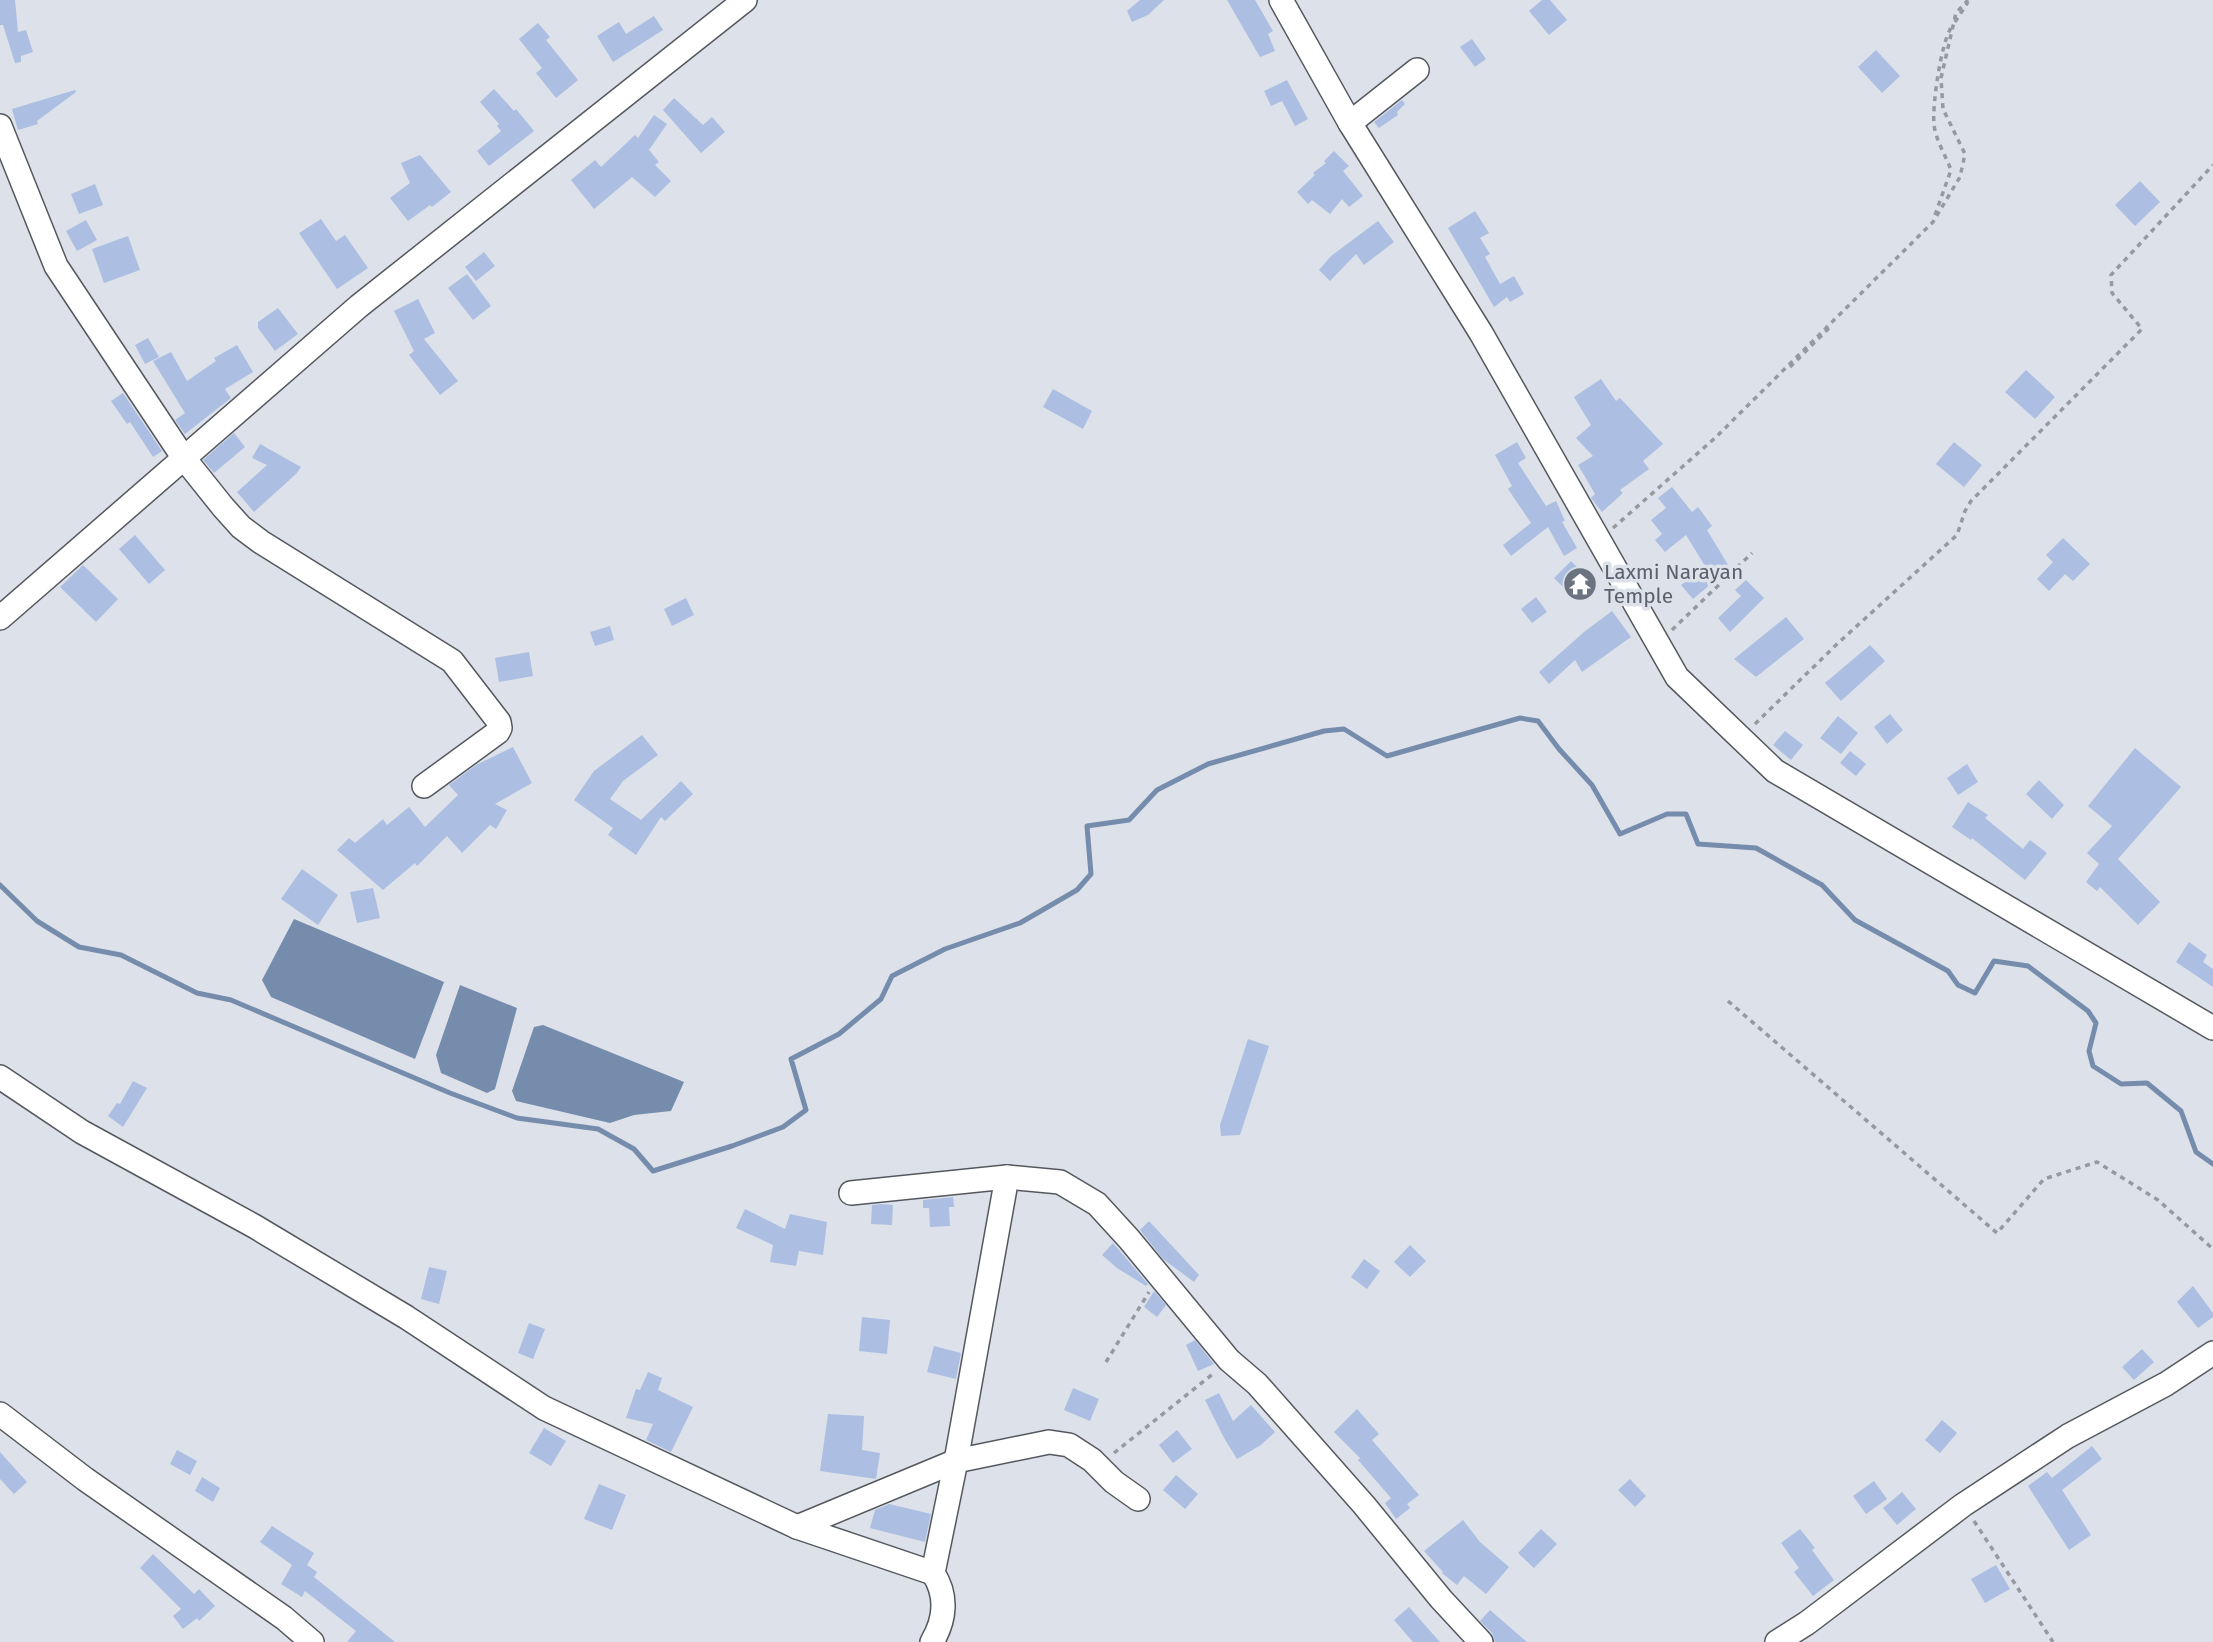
<svg xmlns="http://www.w3.org/2000/svg" width="2213" height="1642" font-family="'Fira Sans',sans-serif">
	<style>
		.water { fill: #768cad }
		.lines { fill: none; stroke-linecap: round; stroke-linejoin: round }
		.stream { stroke: #768cad; stroke-width: 5 }
		.building { fill: #acbfe3 }
		.street-casing { stroke: #54585e; stroke-width: 26 }
		.path { stroke: #96999f; stroke-width: 3.5; stroke-dasharray: 5 5; stroke-linecap: butt }
		.street { stroke: #fff; stroke-width: 23 }
		.labels { text-anchor: middle; dominant-baseline: central; stroke-width: 7; stroke-linejoin: round; paint-order: stroke }
		.worship-label { font-size: 21px; fill: #5b616d; stroke: #dde1e9; text-anchor: start }
	</style>
	<rect width="100%" height="100%" fill="#dde1e9"/>
	<g class="water">
		<polygon points="294,919 444,982 415,1059 271,997 262,980"/>
		<polygon points="460,985 517,1008 495,1089 487,1093 441,1073 436,1055"/>
		<polygon points="543,1025 684,1082 671,1111 634,1115 610,1123 516,1101 512,1091 534,1027"/>
	</g>
	<g class="lines">
		<polyline class="stream" points="0,885 37,921 79,947 121,955 197,993 231,1000 450,1093 517,1118 598,1129 634,1149 653,1171 732,1146 783,1127 806,1110 791,1059 839,1034 881,999 892,976 945,949 1020,923 1077,890 1091,874 1087,826 1129,820 1157,790 1208,764 1324,731 1344,729 1387,756 1520,718 1538,721 1559,749 1592,785 1620,834 1667,814 1686,814 1698,844 1756,848 1822,885 1855,920 1948,971 1958,985 1975,993 1994,961 2028,966 2088,1011 2096,1023 2089,1051 2093,1066 2121,1084 2147,1083 2181,1111 2196,1152 2213,1164"/>
	</g>
	<g class="building">
		<polygon points="0,0 15,0 18,32 26,30 33,52 21,56 21,62 15,63 3,25 0,25"/>
		<polygon points="1140,0 1164,0 1148,15 1132,22 1127,11"/>
		<polygon points="1227,0 1255,0 1273,31 1268,34 1275,51 1260,57"/>
		<polygon points="1542,0 1550,0 1567,20 1549,35 1529,11"/>
		<polygon points="654,16 663,30 613,62 597,36 619,22 626,34"/>
		<polygon points="538,23 550,37 546,40 578,80 556,98 536,73 542,68 519,39"/>
		<polygon points="1472,39 1486,59 1475,67 1460,47"/>
		<polygon points="1876,50 1900,76 1882,93 1858,67"/>
		<polygon points="1287,80 1308,119 1295,126 1282,101 1271,106 1264,91"/>
		<polygon points="494,89 514,111 516,109 534,131 489,166 477,151 501,131 497,126 499,124 480,102"/>
		<polygon points="75,90 76,92 37,121 38,124 18,130 12,109"/>
		<polygon points="674,98 703,125 712,117 725,132 701,153 663,110"/>
		<polygon points="1402,100 1405,104 1397,112 1398,115 1379,128 1374,122"/>
		<polygon points="654,115 667,124 649,150 659,162 655,165 671,181 655,197 632,177 594,209 571,180 595,160 601,167 635,135 638,138"/>
		<polygon points="1334,151 1349,166 1343,171 1363,196 1349,207 1342,199 1330,214 1312,200 1308,204 1297,192 1315,175 1313,173 1326,163 1324,161"/>
		<polygon points="420,155 451,192 432,207 430,205 408,221 390,198 410,183 401,163"/>
		<polygon points="2140,181 2160,202 2135,226 2115,205"/>
		<polygon points="95,184 103,205 79,214 71,194"/>
		<polygon points="1475,211 1489,233 1480,238 1490,254 1485,257 1500,284 1514,276 1524,294 1510,302 1507,297 1494,307 1448,228"/>
		<polygon points="321,219 336,241 345,235 368,268 337,289 299,233"/>
		<polygon points="86,220 97,240 77,251 66,231"/>
		<polygon points="1378,221 1394,242 1364,265 1356,254 1330,281 1319,270 1331,256"/>
		<polygon points="128,236 140,270 104,283 92,249"/>
		<polygon points="484,252 495,266 476,281 465,267"/>
		<polygon points="467,274 491,306 473,320 448,288"/>
		<polygon points="418,299 435,333 424,339 458,381 440,395 409,355 414,351 394,311"/>
		<polygon points="278,308 298,334 275,351 258,328 258,322"/>
		<polygon points="148,338 159,357 145,364 135,345"/>
		<polygon points="237,345 253,372 225,389 231,398 185,434 175,420 185,413 153,361 171,352 187,381 216,361 214,358"/>
		<polygon points="2026,370 2055,397 2035,419 2005,392"/>
		<polygon points="1601,379 1616,401 1620,398 1663,444 1643,461 1649,469 1620,490 1623,493 1602,512 1591,498 1595,494 1578,465 1593,456 1576,438 1591,425 1574,397"/>
		<polygon points="1053,389 1092,411 1083,429 1043,407"/>
		<polygon points="123,393 162,451 153,457 130,422 127,424 111,401"/>
		<polygon points="234,433 245,447 214,473 203,460"/>
		<polygon points="1517,442 1526,458 1518,463 1546,506 1556,501 1565,521 1562,522 1577,548 1564,556 1548,527 1511,556 1503,545 1531,523 1508,489 1512,486 1495,455"/>
		<polygon points="1954,442 1982,465 1964,487 1936,464"/>
		<polygon points="260,444 301,467 296,474 254,512 237,492 267,465 252,458"/>
		<polygon points="1672,487 1692,512 1698,507 1712,526 1707,530 1730,568 1693,599 1681,585 1705,566 1686,535 1665,552 1655,540 1662,534 1651,520 1666,508 1658,498"/>
		<polygon points="135,535 165,570 149,584 119,549"/>
		<polygon points="2063,538 2090,564 2073,581 2065,574 2049,591 2037,579 2053,562 2046,555"/>
		<polygon points="1571,561 1593,583 1582,595 1571,584 1565,589 1554,578"/>
		<polygon points="83,565 118,599 96,622 60,587"/>
		<polygon points="1746,580 1764,598 1730,632 1718,618 1741,596 1735,590"/>
		<polygon points="1536,597 1547,612 1532,623 1521,609"/>
		<polygon points="686,598 694,615 672,626 664,609"/>
		<polygon points="1612,611 1631,637 1582,672 1575,660 1549,684 1539,672 1584,632"/>
		<polygon points="1786,617 1804,639 1756,677 1734,659"/>
		<polygon points="610,626 614,640 595,646 590,632"/>
		<polygon points="1870,645 1885,661 1841,701 1825,683"/>
		<polygon points="529,652 533,676 499,682 495,658"/>
		<polygon points="1890,714 1903,730 1887,744 1874,727"/>
		<polygon points="1838,716 1858,733 1841,754 1820,738"/>
		<polygon points="1785,731 1803,745 1791,760 1773,745"/>
		<polygon points="642,735 658,755 623,781 610,799 641,820 681,781 693,794 665,821 661,817 636,855 608,835 613,828 574,800 594,771"/>
		<polygon points="513,747 532,783 495,804 507,810 496,829 490,825 462,853 447,836 417,866 415,863 383,890 337,850 349,838 355,843 383,819 387,825 409,807 425,827 458,795 449,785 476,765"/>
		<polygon points="2135,748 2181,787 2118,859 2160,902 2138,925 2100,887 2097,891 2086,882 2099,864 2087,853 2112,826 2088,806"/>
		<polygon points="1850,751 1866,764 1856,776 1840,763"/>
		<polygon points="1967,764 1978,782 1958,795 1947,778"/>
		<polygon points="2039,780 2064,805 2052,819 2026,794"/>
		<polygon points="1968,802 1988,815 1985,818 2023,849 2030,840 2047,853 2025,880 1972,838 1971,840 1952,827"/>
		<polygon points="302,869 338,895 318,925 281,899"/>
		<polygon points="373,888 380,918 357,923 350,892"/>
		<polygon points="2189,942 2207,955 2203,962 2213,969 2213,987 2176,962"/>
		<polygon points="1248,1039 1269,1046 1240,1135 1221,1136 1220,1125"/>
		<polygon points="133,1081 147,1088 123,1127 108,1116 117,1103 120,1104"/>
		<polygon points="953,1197 954,1207 949,1207 950,1226 930,1227 929,1208 923,1208 923,1200"/>
		<polygon points="881,1204 893,1205 892,1225 871,1224 872,1205"/>
		<polygon points="745,1209 785,1229 790,1214 827,1222 823,1255 799,1251 796,1266 770,1262 773,1245 736,1228"/>
		<polygon points="1149,1221 1199,1275 1194,1282 1163,1259 1140,1230"/>
		<polygon points="1113,1243 1148,1284 1146,1286 1117,1268 1102,1255"/>
		<polygon points="1410,1245 1426,1261 1410,1277 1394,1262"/>
		<polygon points="1364,1259 1380,1271 1367,1289 1351,1277"/>
		<polygon points="429,1267 447,1271 439,1304 421,1299"/>
		<polygon points="2193,1286 2213,1313 2213,1317 2198,1328 2177,1302"/>
		<polygon points="1154,1291 1166,1305 1157,1317 1144,1307"/>
		<polygon points="862,1317 890,1320 887,1354 859,1351"/>
		<polygon points="529,1323 545,1329 533,1359 518,1353"/>
		<polygon points="1195,1340 1214,1364 1198,1371 1186,1345"/>
		<polygon points="934,1346 961,1353 956,1379 927,1372"/>
		<polygon points="2142,1349 2154,1362 2134,1380 2122,1367"/>
		<polygon points="648,1372 662,1378 658,1390 693,1407 671,1452 646,1440 653,1424 626,1418 636,1389 640,1390"/>
		<polygon points="1073,1388 1099,1399 1090,1421 1064,1410"/>
		<polygon points="1219,1393 1233,1421 1251,1405 1275,1432 1261,1445 1237,1459 1224,1438 1205,1400"/>
		<polygon points="1357,1409 1379,1434 1372,1440 1419,1495 1407,1504 1410,1508 1396,1519 1385,1503 1391,1498 1358,1460 1360,1458 1334,1432"/>
		<polygon points="828,1414 864,1416 862,1450 880,1453 876,1479 820,1471"/>
		<polygon points="1942,1420 1957,1433 1940,1453 1925,1440"/>
		<polygon points="544,1428 566,1441 551,1466 529,1453"/>
		<polygon points="1177,1430 1192,1449 1173,1463 1159,1445"/>
		<polygon points="2092,1446 2102,1459 2062,1490 2091,1535 2069,1550 2028,1486 2047,1472 2052,1478"/>
		<polygon points="177,1450 197,1461 190,1475 170,1464"/>
		<polygon points="0,1452 27,1482 14,1494 0,1479"/>
		<polygon points="1176,1475 1198,1494 1185,1509 1163,1490"/>
		<polygon points="202,1477 220,1488 213,1502 195,1491"/>
		<polygon points="1630,1479 1646,1496 1635,1507 1618,1490"/>
		<polygon points="1874,1481 1887,1499 1866,1514 1853,1496"/>
		<polygon points="599,1484 626,1495 612,1530 584,1519"/>
		<polygon points="1902,1492 1916,1509 1897,1525 1883,1508"/>
		<polygon points="889,1504 931,1514 925,1542 870,1528 875,1510"/>
		<polygon points="1463,1520 1480,1542 1509,1567 1486,1594 1464,1576 1457,1585 1442,1573 1443,1572 1424,1551"/>
		<polygon points="272,1526 314,1553 307,1565 317,1572 314,1577 395,1642 347,1642 356,1631 305,1591 302,1597 281,1584 292,1565 260,1542"/>
		<polygon points="1541,1529 1557,1544 1534,1568 1518,1553"/>
		<polygon points="1800,1529 1815,1548 1812,1550 1834,1580 1813,1596 1794,1572 1799,1568 1781,1543"/>
		<polygon points="153,1554 194,1594 199,1589 215,1606 199,1621 197,1618 183,1629 173,1616 181,1609 140,1568"/>
		<polygon points="1996,1565 2010,1589 1985,1603 1971,1579"/>
		<polygon points="1409,1607 1440,1642 1413,1642 1394,1620"/>
		<polygon points="1490,1610 1527,1642 1495,1642 1492,1633 1480,1621"/>
	</g>
	<g class="lines">
		<g class="street-casing">
			<g id="street">
				<polyline points="1281,0 1350,123 1481,333 1677,677 1775,771 2213,1028"/>
				<polyline points="1350,123 1417,70"/>
				<polyline points="0,126 56,266 183,457 223,507 241,527 261,542 452,661 499,722 500,728 498,732 424,786"/>
				<polyline points="0,618 359,306 745,0"/>
				<polyline points="0,1077 82,1132 254,1226 406,1317 544,1408 797,1527 933,1573"/>
				<polyline points="851,1193 1007,1177 1060,1182 1097,1204 1129,1239 1229,1360 1257,1384 1364,1505 1441,1599 1481,1642"/>
				<polyline points="0,1414 85,1479 284,1618 312,1642"/>
				<polyline points="797,1527 956,1461 1049,1442 1069,1445 1092,1460 1114,1482 1138,1499"/>
				<path d="M932,1642C945,1620 948,1596 933,1573L956,1461L1007,1177"/>
				<polyline points="1777,1642 1807,1623 1963,1505 2068,1436 2166,1384 2213,1353"/>
			</g>
		</g>
		<g class="path">
			<polyline points="1955,22 1968,2"/>
			<path d="M1935,215L1951,170C1946,156 1935,139 1934,124C1932,106 1941,43 1951,28"/>
			<polyline points="1790,367 1829,328"/>
			<polyline points="1613,528 1715,438 1933,222 1960,177 1965,154 1943,109 1941,78 1956,13 1968,0"/>
			<polyline points="1672,630 1752,553"/>
			<polyline points="1755,724 1837,644 1957,535 1965,511 1971,501 2142,329 2112,293 2111,275 2213,165"/>
			<polyline points="1728,1001 1997,1233 2044,1179 2097,1162 2158,1200 2213,1249"/>
			<polyline points="1106,1362 1149,1292"/>
			<polyline points="1114,1453 1214,1373"/>
			<polyline points="1974,1521 2053,1642"/>
		</g>
		<use href="#street" class="street"/>
	</g>
	<defs>
		<g id="temple-disc" transform="scale(1.75)"><circle r="9.5" fill="#6b7280" stroke="#dde1e9"/><path d="M0-6L5-2H3V0L6.5 2.5H4V6H1.5V3h-3V6H-4V2.5H-6.5L-3 0V-2H-5Z" fill="#fff"/></g>
	</defs>
	<g fill-rule="evenodd">
		<use href="#temple-disc" x="1580" y="584"/>
	</g>
	<g class="labels">
		<g class="worship-label">
			<text x="1604" y="572">Laxmi Narayan<tspan x="1604" dy="24">Temple</tspan></text>
		</g>
	</g>
</svg>
